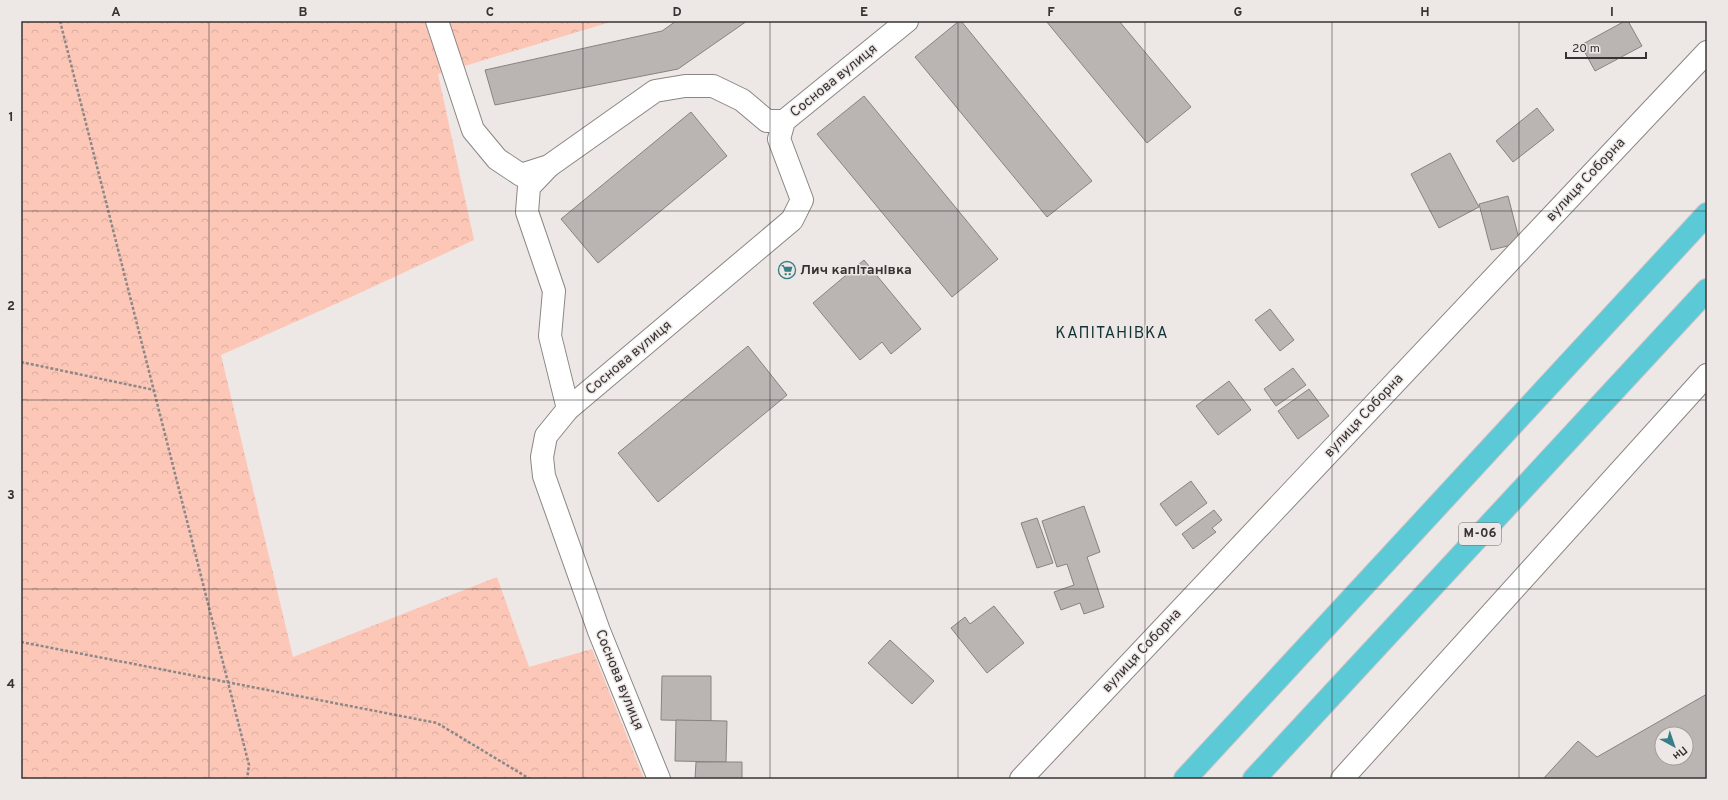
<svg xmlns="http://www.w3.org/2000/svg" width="1728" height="800" font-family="Overpass,sans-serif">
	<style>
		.forest { fill: url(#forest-crowns) }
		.building { fill: #bab4b3; stroke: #888281; fill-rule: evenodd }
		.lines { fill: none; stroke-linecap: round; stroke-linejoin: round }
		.minor-casing { stroke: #8b8684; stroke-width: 24 }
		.highway-casing { stroke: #c7c6c6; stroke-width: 24 }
		.path { stroke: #8c8887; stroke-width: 2.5; stroke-dasharray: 3 2; stroke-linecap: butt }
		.minor { stroke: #fff; stroke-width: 22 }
		.highway { stroke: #5cc9d6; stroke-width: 22 }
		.grid { fill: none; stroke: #363433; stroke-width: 1; stroke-opacity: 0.55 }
		.labels { text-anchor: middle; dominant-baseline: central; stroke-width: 3; stroke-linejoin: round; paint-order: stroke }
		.shield { fill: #ede7e5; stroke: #6d6a68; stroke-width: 1 }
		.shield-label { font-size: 13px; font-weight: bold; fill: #363433 }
		.street-label { font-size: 14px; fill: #363433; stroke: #ede7e5 }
		.poi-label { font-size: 14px; font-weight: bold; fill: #363433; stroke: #ede7e5; text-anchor: start }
		.quarter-label { font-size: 16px; letter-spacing: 1px; fill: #123438; stroke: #ede7e5 }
		.neatline { fill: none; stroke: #363433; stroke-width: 1.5 }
		.grid-label { font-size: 13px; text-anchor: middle; font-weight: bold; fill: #363433 }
	</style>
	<defs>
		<pattern id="forest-crowns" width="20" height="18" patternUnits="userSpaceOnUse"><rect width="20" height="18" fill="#fdc7b8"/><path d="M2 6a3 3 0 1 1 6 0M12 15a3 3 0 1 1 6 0" fill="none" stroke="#d9ac9f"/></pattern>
	</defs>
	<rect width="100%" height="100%" fill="#ede7e5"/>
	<polygon class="forest" points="21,21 614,21 438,74 474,240 351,297 221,355 293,657 497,577 529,667 592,649 644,779 21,779"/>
	<g class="building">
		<polygon points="676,21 747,21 678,69 495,105 485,70 662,31"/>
		<polygon points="959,21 961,21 1092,181 1047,217 915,57"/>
		<polygon points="1046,21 1119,21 1191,107 1147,143"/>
		<polygon points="1625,21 1628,21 1642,46 1595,71 1581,45"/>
		<polygon points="864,96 998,259 952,297 817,134"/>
		<polygon points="1537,108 1554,130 1513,162 1496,141"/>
		<polygon points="691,112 727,156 598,263 561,219"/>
		<polygon points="1450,153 1479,207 1439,228 1411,174"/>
		<polygon points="1508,196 1520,243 1491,250 1479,204"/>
		<polygon points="864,260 921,329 891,354 882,342 860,360 813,303"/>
		<polygon points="1270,309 1294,340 1280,351 1255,320"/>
		<polygon points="748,346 787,395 658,502 618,453"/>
		<polygon points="1293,368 1306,385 1276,406 1264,389"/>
		<polygon points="1229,381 1251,410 1218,435 1196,406"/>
		<polygon points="1309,389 1329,416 1298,439 1278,411"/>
		<polygon points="1191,481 1207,503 1176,526 1160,504"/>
		<polygon points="1084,506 1100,552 1087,557 1104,607 1084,614 1080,603 1061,610 1054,592 1074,585 1067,564 1057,567 1042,521"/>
		<polygon points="1214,510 1222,520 1212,528 1216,532 1193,549 1182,534"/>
		<polygon points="1037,518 1053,563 1037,568 1021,523"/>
		<polygon points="994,606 1024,643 987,673 951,628 965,617 970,624"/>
		<polygon points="890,640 934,681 912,704 868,663"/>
		<polygon points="662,676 711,676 711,721 661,720"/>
		<path d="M1707,694V779H1543L1578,741L1597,757ZM1662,734H1686V758H1662Z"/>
		<polygon points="676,720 727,721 726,762 675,761"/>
		<polygon points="696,762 742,762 742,779 695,779"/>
	</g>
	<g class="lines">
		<g class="minor-casing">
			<g id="minor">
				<polyline points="437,21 473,130 497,159 521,175 549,166 655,91 685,86 713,86 742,100 767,121 784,121"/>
				<polyline points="548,167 529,187 527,212 554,291 550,336 568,409"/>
				<polyline points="659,779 599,631 544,476 542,457 546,436 568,409 792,220 802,200 779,139 784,121 907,21"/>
				<polyline points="1021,779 1707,52"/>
				<polyline points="1342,779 1707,375"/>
			</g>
		</g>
		<g class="highway-casing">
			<g id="highway">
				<polyline points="1185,779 1707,214"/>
				<polyline points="1254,779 1707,290"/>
			</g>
		</g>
		<g class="path">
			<polyline points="60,21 249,765 247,779"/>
			<polyline points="21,362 154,390"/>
			<polyline points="21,642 437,723 530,779"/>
		</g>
		<use href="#minor" class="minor"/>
		<use href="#highway" class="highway"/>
	</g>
	<path class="grid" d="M209,21V779M396,21V779M583,21V779M770,21V779M958,21V779M1145,21V779M1332,21V779M1519,21V779M21,211H1707M21,400H1707M21,589H1707"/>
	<defs>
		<g id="supermarket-ring" transform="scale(0.9)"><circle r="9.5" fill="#ede7e5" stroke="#377f87" stroke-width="1.5"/><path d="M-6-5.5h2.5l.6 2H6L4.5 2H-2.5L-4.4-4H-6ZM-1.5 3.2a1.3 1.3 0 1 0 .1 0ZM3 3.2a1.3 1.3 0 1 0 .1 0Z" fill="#377f87"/></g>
	</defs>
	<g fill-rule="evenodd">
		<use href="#supermarket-ring" x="787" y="270"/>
	</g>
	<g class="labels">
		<rect class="shield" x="1459" y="523" width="42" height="22" rx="3"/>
		<g class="shield-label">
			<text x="1480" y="534">М-06</text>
		</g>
		<g class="street-label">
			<text transform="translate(834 81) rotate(-39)">Соснова вулиця</text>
			<text transform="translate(1586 180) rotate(-47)">вулиця Соборна</text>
			<text transform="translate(629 358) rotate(-40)">Соснова вулиця</text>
			<text transform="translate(1364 416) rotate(-47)">вулиця Соборна</text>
			<text transform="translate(1142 651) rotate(-47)">вулиця Соборна</text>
			<text transform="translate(619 680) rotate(68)">Соснова вулиця</text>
		</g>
		<g class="poi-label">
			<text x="800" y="270">Лич капітанівка</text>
		</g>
		<g class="quarter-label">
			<text x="1112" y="334">КАПІТАНІВКА</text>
		</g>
	</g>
	<rect width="1728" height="800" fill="none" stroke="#ede7e5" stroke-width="44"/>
	<g transform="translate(1674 746) rotate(140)"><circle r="19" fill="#ede7e5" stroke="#a49f9e"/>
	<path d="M0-3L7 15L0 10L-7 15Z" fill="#377f87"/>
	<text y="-6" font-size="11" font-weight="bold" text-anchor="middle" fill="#363433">Пн</text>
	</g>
	<path d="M1566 52v6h80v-6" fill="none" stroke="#363433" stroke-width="2"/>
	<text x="1572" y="52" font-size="12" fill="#363433" stroke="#ede7e5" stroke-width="3" paint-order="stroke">20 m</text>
	<rect x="22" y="22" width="1684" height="756" class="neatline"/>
	<g class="grid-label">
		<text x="116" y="16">A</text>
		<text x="303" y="16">B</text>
		<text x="490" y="16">C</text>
		<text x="677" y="16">D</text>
		<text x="864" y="16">E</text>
		<text x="1051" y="16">F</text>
		<text x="1238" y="16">G</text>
		<text x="1425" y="16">H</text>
		<text x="1612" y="16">I</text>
		<text x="11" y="121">1</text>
		<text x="11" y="310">2</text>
		<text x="11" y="499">3</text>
		<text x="11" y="688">4</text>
	</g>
</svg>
